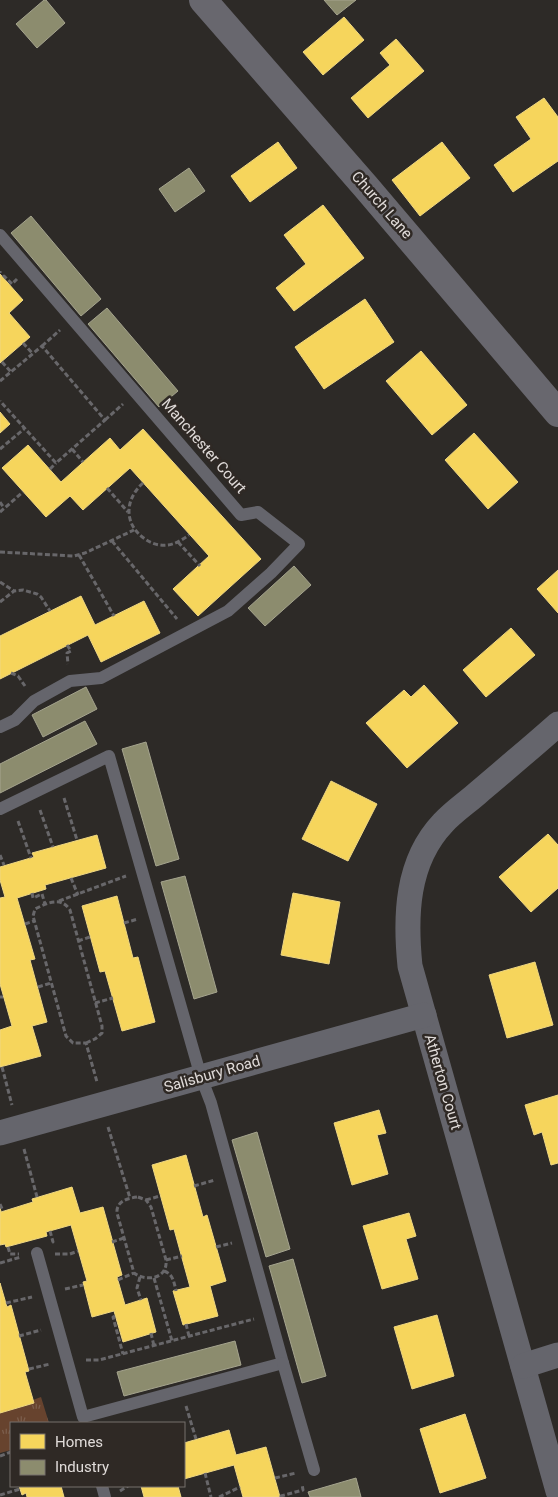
<svg xmlns="http://www.w3.org/2000/svg" width="558" height="1497" font-family="Roboto,sans-serif">
	<style>
		.park { fill: url(#park-tufts) }
		.homes { fill: #f6d55c; stroke: #efd782 }
		.industry { fill: #8c8c6e; stroke: #a5a48e }
		.lines { fill: none; stroke-linecap: round; stroke-linejoin: round }
		.path { stroke: #68676a; stroke-width: 3; stroke-dasharray: 5 2.5; stroke-linecap: butt }
		.lane { stroke: #65656c; stroke-width: 12 }
		.street { stroke: #65656c; stroke-width: 25 }
		.secondary { stroke: #68676e; stroke-width: 28 }
		.labels { text-anchor: middle; dominant-baseline: central; stroke-width: 5; stroke-linejoin: round; paint-order: stroke }
		.street-label { font-size: 15px; fill: #e0dbd9; stroke: #2f2925 }
	</style>
	<defs>
		<pattern id="park-tufts" width="24" height="20" patternUnits="userSpaceOnUse" patternTransform="scale(1.25)"><rect width="24" height="20" fill="#67432e"/><path d="M3 7l-1-3M5 7V3M7 7l1-3M15 17l-1-3M17 17v-4M19 17l1-3" fill="none" stroke="#7c5e4c"/></pattern>
	</defs>
	<rect width="100%" height="100%" fill="#2d2a27"/>
	<polygon class="park" points="41,1397 49,1423 11,1423 11,1450 0,1453 0,1412 34,1403 33,1400"/>
	<g class="homes">
		<polygon points="344,17 364,40 323,75 303,52"/>
		<polygon points="396,39 424,71 368,118 351,98 390,65 380,53"/>
		<polygon points="544,98 558,117 558,161 513,192 494,165 531,139 516,117"/>
		<polygon points="278,142 297,168 250,202 231,176"/>
		<polygon points="442,142 470,178 420,216 392,180"/>
		<polygon points="323,205 364,258 294,311 276,288 306,264 284,235"/>
		<polygon points="0,274 23,300 9,313 30,337 0,363"/>
		<polygon points="365,299 394,342 324,389 295,347"/>
		<polygon points="421,351 467,405 432,435 386,381"/>
		<polygon points="0,412 10,424 0,433"/>
		<polygon points="143,429 261,559 198,616 173,589 209,556 130,468 83,510 70,496 46,517 2,468 28,445 61,482 110,438 120,450"/>
		<polygon points="474,433 518,482 488,509 445,460"/>
		<polygon points="558,570 558,613 537,589"/>
		<polygon points="81,596 95,625 144,601 160,633 101,662 88,635 0,679 0,636"/>
		<polygon points="511,628 535,655 486,697 463,670"/>
		<polygon points="424,685 458,723 407,768 366,723 404,690 411,697"/>
		<polygon points="331,781 377,804 348,861 302,839"/>
		<polygon points="548,834 558,845 558,888 531,912 499,877"/>
		<polygon points="97,835 106,868 45,885 46,889 17,898 35,959 30,960 47,1022 32,1026 41,1056 0,1067 0,1030 12,1026 0,984 0,898 5,897 0,880 0,867 34,857 32,853"/>
		<polygon points="293,893 340,902 329,964 281,955"/>
		<polygon points="117,896 133,958 138,957 155,1022 122,1031 105,971 100,972 82,906"/>
		<polygon points="535,962 553,1025 507,1038 489,975"/>
		<polygon points="558,1095 558,1163 551,1165 542,1132 534,1135 525,1105"/>
		<polygon points="379,1110 386,1133 377,1135 388,1174 352,1185 334,1123"/>
		<polygon points="186,1155 203,1217 207,1215 226,1281 210,1286 218,1316 183,1325 173,1291 190,1287 174,1229 170,1230 152,1165"/>
		<polygon points="72,1187 80,1213 103,1207 122,1275 117,1277 125,1305 147,1298 156,1332 123,1342 114,1311 92,1317 83,1282 87,1281 71,1225 46,1232 47,1236 6,1247 5,1244 0,1245 0,1207 1,1212 33,1202 32,1199"/>
		<polygon points="409,1213 416,1236 406,1239 418,1279 382,1289 363,1226"/>
		<polygon points="0,1283 7,1307 11,1305 29,1371 25,1372 34,1403 0,1413"/>
		<polygon points="437,1315 454,1376 412,1389 394,1327"/>
		<polygon points="465,1414 486,1478 440,1493 420,1429"/>
		<polygon points="229,1430 236,1455 266,1447 280,1497 243,1497 234,1465 184,1479 184,1443"/>
		<polygon points="19,1486 61,1486 64,1497 27,1497 26,1493 22,1495"/>
		<polygon points="141,1486 178,1486 181,1497 144,1497"/>
	</g>
	<g class="industry">
		<polygon points="44,0 46,0 65,23 37,48 16,24"/>
		<polygon points="324,0 356,0 337,15"/>
		<polygon points="189,168 205,191 175,212 159,189"/>
		<polygon points="31,216 101,299 81,316 11,233"/>
		<polygon points="107,308 178,391 159,407 88,324"/>
		<polygon points="294,566 311,585 265,626 248,608"/>
		<polygon points="86,687 97,709 43,737 32,715"/>
		<polygon points="85,721 97,744 0,793 0,764"/>
		<polygon points="146,742 179,859 156,866 122,749"/>
		<polygon points="185,876 217,992 194,999 161,882"/>
		<polygon points="257,1132 290,1249 266,1257 232,1140"/>
		<polygon points="293,1259 326,1376 302,1383 269,1266"/>
		<polygon points="235,1341 241,1365 124,1396 117,1372"/>
		<polygon points="356,1478 361,1497 310,1497 308,1492"/>
	</g>
	<g class="lines">
		<g class="path">
			<polyline points="0,271 0,273"/>
			<polyline points="3,277 4,276 12,284 17,279"/>
			<polyline points="23,343 33,354"/>
			<polyline points="42,346 60,330"/>
			<polyline points="2,362 11,372"/>
			<polyline points="0,381 42,346 105,420 56,463 0,401"/>
			<polyline points="105,420 123,404"/>
			<polyline points="0,449 24,429"/>
			<polyline points="72,449 83,462"/>
			<polyline points="50,469 56,463"/>
			<path d="M143,483C124,500 124,525 145,539C152,544 160,546 168,545C176,544 183,539 189,535"/>
			<polyline points="107,488 128,512"/>
			<polyline points="0,502 4,508"/>
			<polyline points="0,512 23,492"/>
			<polyline points="112,541 177,619"/>
			<polyline points="178,542 200,566"/>
			<polyline points="0,552 74,556 85,553 134,530"/>
			<polyline points="79,555 114,616"/>
			<polyline points="0,582 14,591"/>
			<polyline points="0,602 14,591 23,590 37,594 41,597 50,611"/>
			<polyline points="67,645 71,651 67,653 68,664"/>
			<polyline points="11,673 18,676 25,686"/>
			<polyline points="64,798 77,840"/>
			<polyline points="40,810 53,847"/>
			<polyline points="18,821 31,858"/>
			<polyline points="0,855 4,865"/>
			<polyline points="71,878 78,895"/>
			<polyline points="32,893 33,898 42,894 45,904"/>
			<polyline points="59,901 126,876"/>
			<polyline points="124,923 138,919"/>
			<polyline points="25,924 34,921"/>
			<polyline points="78,941 90,937"/>
			<polyline points="38,987 51,983"/>
			<polyline points="0,997 3,997"/>
			<polyline points="95,1003 113,998"/>
			<path d="M86,1043L95,1039L102,1033V1026L70,910C61,896 47,903 35,909L33,916L66,1036L73,1043H86L97,1082"/>
			<polyline points="2,1067 12,1105"/>
			<polyline points="108,1127 130,1198"/>
			<polyline points="24,1149 37,1197"/>
			<polyline points="194,1186 215,1180"/>
			<path d="M138,1197L146,1200L151,1207L166,1260C168,1279 146,1282 134,1273L117,1213C116,1201 128,1198 138,1197Z"/>
			<polyline points="146,1200 160,1196"/>
			<polyline points="0,1204 3,1211"/>
			<polyline points="50,1231 53,1242 51,1243"/>
			<polyline points="112,1242 124,1238"/>
			<polyline points="8,1247 10,1254 19,1254"/>
			<polyline points="216,1247 232,1243"/>
			<polyline points="55,1254 70,1254 78,1251"/>
			<polyline points="166,1260 182,1256"/>
			<polyline points="0,1263 21,1257"/>
			<path d="M164,1271C173,1274 174,1282 176,1291"/>
			<polyline points="140,1277 137,1288 141,1300"/>
			<polyline points="154,1278 172,1341"/>
			<polyline points="118,1280 134,1273"/>
			<polyline points="65,1289 83,1285"/>
			<polyline points="6,1303 32,1297"/>
			<polyline points="115,1316 113,1317 123,1354"/>
			<polyline points="186,1324 189,1336"/>
			<polyline points="151,1333 154,1346"/>
			<polyline points="19,1336 41,1330"/>
			<polyline points="86,1360 99,1360 254,1319"/>
			<polyline points="29,1369 50,1364"/>
			<polyline points="186,1406 196,1439"/>
			<polyline points="0,1456 11,1452"/>
			<polyline points="205,1473 211,1497"/>
			<polyline points="275,1478 296,1473"/>
			<polyline points="120,1491 128,1486"/>
			<polyline points="0,1495 20,1489"/>
			<polyline points="219,1497 240,1487"/>
			<polyline points="281,1497 281,1496 303,1490 302,1484"/>
		</g>
		<g class="lane">
			<polyline points="0,235 241,515 258,512 299,544 271,573 228,611 101,678 70,681 34,701 15,720 0,727"/>
			<polyline points="0,809 109,756 201,1077 211,1103 283,1363 83,1417 37,1253"/>
			<polyline points="283,1363 314,1470"/>
			<polyline points="102,1486 105,1497"/>
		</g>
		<g class="street">
			<path d="M558,724C532,747 506,769 480,791C468,802 454,811 443,823C406,862 405,917 410,966L558,1491"/>
			<polyline points="0,1133 424,1015"/>
			<polyline points="523,1366 558,1355"/>
		</g>
		<polyline class="secondary" points="203,0 366,187 558,413"/>
	</g>
	<g class="labels">
		<g class="street-label">
			<text transform="translate(382 205) rotate(49)">Church Lane</text>
			<text transform="translate(204 446) rotate(49)">Manchester Court</text>
			<text transform="translate(212 1074) rotate(-16)">Salisbury Road</text>
			<text transform="translate(443 1082) rotate(74)">Atherton Court</text>
		</g>
	</g>
	<rect x="10" y="1422" width="175" height="65" fill="#2f2925" stroke="#76706d"/>
	<rect x="20" y="1434" width="25" height="15" fill="#f6d55c" stroke="#76706d"/>
	<text x="55" y="1447" font-size="15" fill="#e0dbd9">Homes</text>
	<rect x="20" y="1460" width="25" height="15" fill="#8c8c6e" stroke="#76706d"/>
	<text x="55" y="1472" font-size="15" fill="#e0dbd9">Industry</text>
</svg>
